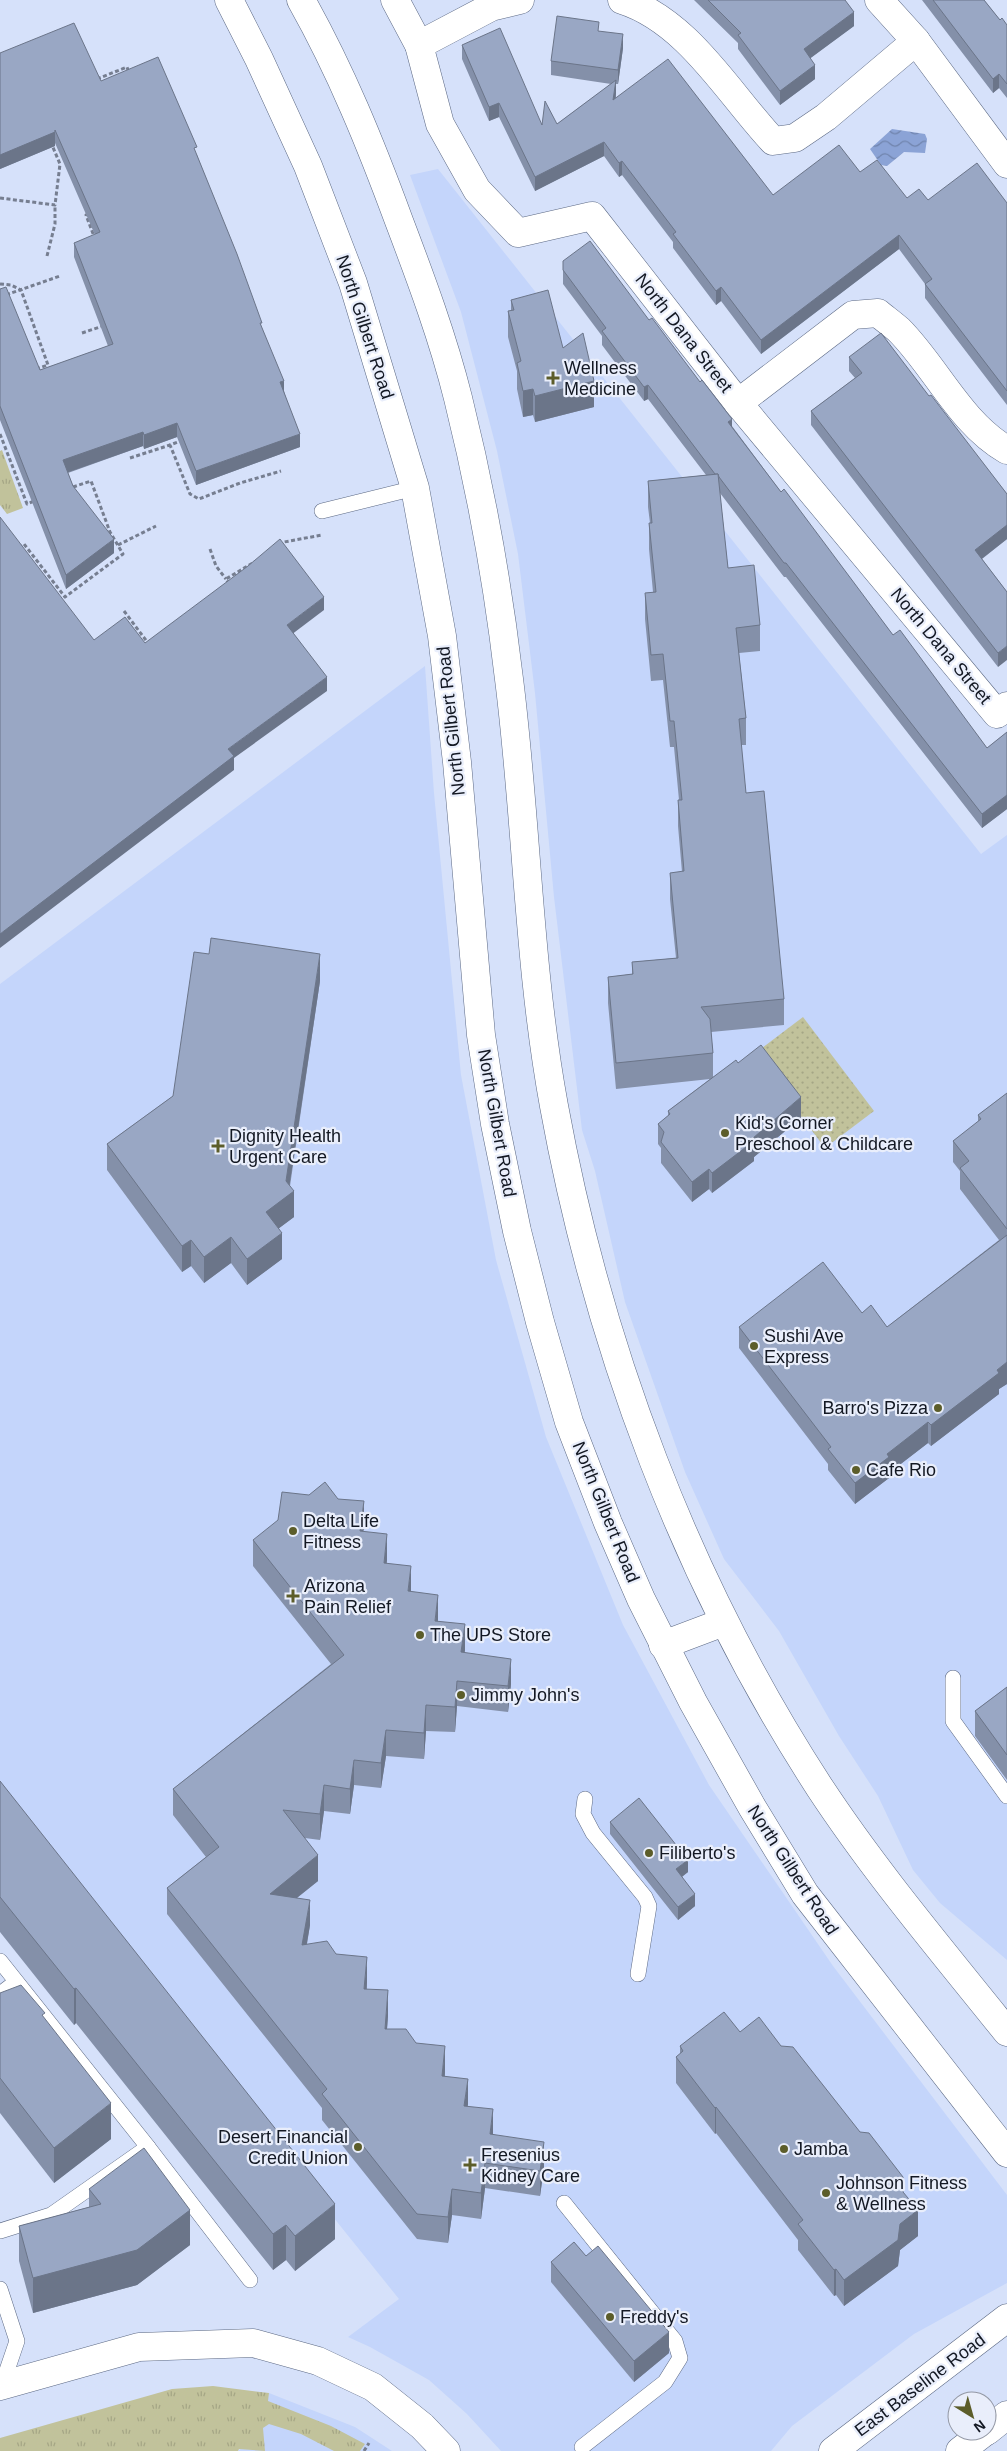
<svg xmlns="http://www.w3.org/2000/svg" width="1007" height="2451" font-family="Helvetica,sans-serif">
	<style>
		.built { fill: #c4d5fb }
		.grass { fill: url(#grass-tufts) }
		.park { fill: url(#park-dots) }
		.water { fill: url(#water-waves) }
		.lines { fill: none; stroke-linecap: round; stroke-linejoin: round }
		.lane-casing { stroke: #5c6984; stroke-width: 16 }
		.street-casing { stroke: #5c6984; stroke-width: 29 }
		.primary-casing { stroke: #5c6984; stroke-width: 29 }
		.path { stroke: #767e90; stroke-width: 3; stroke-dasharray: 4 2.5; stroke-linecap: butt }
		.lane { stroke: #fff; stroke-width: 15 }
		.street { stroke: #fff; stroke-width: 28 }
		.primary { stroke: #fff; stroke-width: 28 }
		.wall { fill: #8490a9 }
		.shaded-wall { fill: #6b7589 }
		.building { fill: #99a7c4; stroke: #6b7589 }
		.poi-dot { fill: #5c5d2a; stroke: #e9eefb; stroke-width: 2 }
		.labels { text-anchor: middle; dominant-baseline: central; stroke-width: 4.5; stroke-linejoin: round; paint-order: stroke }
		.street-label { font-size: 18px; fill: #131823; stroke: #e9eefb }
		.poi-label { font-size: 18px; fill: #131823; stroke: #e9eefb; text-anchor: start }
	</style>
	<defs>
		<pattern id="grass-tufts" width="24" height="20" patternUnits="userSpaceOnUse" patternTransform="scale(1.25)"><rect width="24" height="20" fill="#c1c29b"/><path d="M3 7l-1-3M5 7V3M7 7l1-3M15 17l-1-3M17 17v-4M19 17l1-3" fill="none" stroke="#a5a685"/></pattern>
		<pattern id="park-dots" width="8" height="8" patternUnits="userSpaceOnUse" patternTransform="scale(1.25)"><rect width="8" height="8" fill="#c1c29b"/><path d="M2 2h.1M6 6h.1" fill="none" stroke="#a5a685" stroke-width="1.8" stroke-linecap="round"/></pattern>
		<pattern id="water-waves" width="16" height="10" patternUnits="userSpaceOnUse" patternTransform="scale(1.25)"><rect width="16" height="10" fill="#8ba3d6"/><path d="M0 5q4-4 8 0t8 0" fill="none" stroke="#7084ad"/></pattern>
	</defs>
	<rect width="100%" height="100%" fill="#d6e1fa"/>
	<g class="built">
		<polygon points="438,169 981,854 1007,835 1007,1960 940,1903 913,1870 878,1796 839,1736 779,1631 724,1559 685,1472 625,1302 595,1171 582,1130 554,897 535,693 518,554 497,451 461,312 410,175"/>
		<polygon points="425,666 434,793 461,1075 496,1260 546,1437 623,1625 709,1785 833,1966 1007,2195 1007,2283 914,2334 792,2426 771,2451 501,2451 467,2414 429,2380 370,2347 348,2337 399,2299 0,1802 0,984"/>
		<polygon points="269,2393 355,2427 392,2451 238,2451 263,2428"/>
	</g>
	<g class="grass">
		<polygon points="2,450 23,508 7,514 0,505 0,451"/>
		<polygon points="213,2386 269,2393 268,2401 331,2426 365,2444 360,2451 334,2451 301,2434 269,2424 263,2428 265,2451 239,2449 238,2451 0,2451 0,2438 172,2389"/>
	</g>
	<polygon class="park" points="803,1017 874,1111 825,1148 754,1054"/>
	<polygon class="water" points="892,129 925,134 927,139 925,153 904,152 887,166 881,165 870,149"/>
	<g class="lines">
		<g class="lane-casing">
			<g id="lane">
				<polyline points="322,511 415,488"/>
				<polyline points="953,1678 953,1721 1007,1796"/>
				<polyline points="585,1799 583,1814 593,1833 645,1897 649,1906 638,1974"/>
				<polyline points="0,1961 148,2147 51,2215 0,2231"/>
				<polyline points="0,1994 16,1982"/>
				<polyline points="148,2147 250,2280"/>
				<polyline points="564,2203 675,2341 680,2358 665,2382 582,2447"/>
				<polyline points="0,2289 17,2341 2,2385"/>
			</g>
		</g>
		<g class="street-casing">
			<g id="street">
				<polyline points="395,0 419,45 440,124 477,190 518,233 592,216 738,403 997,714 1007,706"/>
				<path d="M622,0C688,21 728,93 773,141L795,138L826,117L916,41"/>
				<polyline points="879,0 916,41 1007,164"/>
				<polyline points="419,45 491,7 520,0"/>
				<path d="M738,403L853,315L878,313C884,318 892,324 899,330C936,367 960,423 1007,450"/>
				<polyline points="0,2386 139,2347 253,2343 318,2361 373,2387 422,2426 446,2451"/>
			</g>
		</g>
		<g class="primary-casing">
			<g id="primary">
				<polyline points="229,0 259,59 308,166 353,283 415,488 442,636 457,762 481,1035 495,1124 517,1231 540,1322 569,1422 608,1523 641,1599 693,1702 752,1807 805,1894 1007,2153"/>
				<path d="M301,0C341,71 371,145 399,221C421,279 443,338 458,398C481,490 498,585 509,679C527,821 528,965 554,1106C598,1347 686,1582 820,1788C876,1873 943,1952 1007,2032"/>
				<polyline points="663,1645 724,1622"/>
				<polyline points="987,2431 1007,2415"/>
				<polyline points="833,2451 1007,2318"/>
				<polyline points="960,2451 986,2431"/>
			</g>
		</g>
		<g class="path">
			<polyline points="97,79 127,67 129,73"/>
			<polyline points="0,198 55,205 60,164 52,145"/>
			<polyline points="89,214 86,215 95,239"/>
			<polyline points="47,256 55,224 55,205"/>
			<polyline points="0,284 11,285 21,290 48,365 36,369"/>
			<polyline points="0,297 60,276"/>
			<polyline points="82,333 103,326"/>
			<polyline points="0,434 27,504 34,501"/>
			<polyline points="183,440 170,445 190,494 199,499 240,483 281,471"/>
			<polyline points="130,458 170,445"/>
			<polyline points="118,545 156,526"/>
			<polyline points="279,545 284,542 322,535"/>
			<polyline points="19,548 24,544 65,597 123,554 110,532 91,481 70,488"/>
			<polyline points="210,549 216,566 226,579"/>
			<polyline points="229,584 226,579 256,561"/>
			<polyline points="124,611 148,643"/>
			<polyline points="364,2451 369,2443"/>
		</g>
		<use href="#lane" class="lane"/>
		<use href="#street" class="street"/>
		<use href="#primary" class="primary"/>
	</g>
	<g class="wall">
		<polygon points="694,0 845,0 854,26 810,58 815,79 780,105 738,49 738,43"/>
		<polygon points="922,0 984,0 1000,20 1007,25 1007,98 999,88 993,93"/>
		<polygon points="599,31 623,48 618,84 616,84 616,98 773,195 860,172 907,198 928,200 1007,203 1007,405 925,298 925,284 899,249 761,354 721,301 716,305 673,248 673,242 622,175 619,177 604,156 535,191 499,117 489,121 462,59 462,45 542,125 557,124 611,84 551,75 551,61"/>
		<polygon points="0,53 101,81 197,155 262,328 284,391 300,447 196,485 177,437 144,449 143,446 68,473 73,486 114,553 66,589 0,420 0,289 40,370 108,346 74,257 74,243 95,235 55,143 55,146 0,169"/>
		<polygon points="563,261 649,320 732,426 781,492 893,635 987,748 1007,732 1007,809 982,828 786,577 784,577 720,493 728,568 760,625 760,651 739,653 746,718 746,745 741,745 746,793 784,999 784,1025 711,1032 713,1053 713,1077 738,1063 801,1118 754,1157 754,1161 712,1193 709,1189 692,1202 661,1163 661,1148 658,1144 658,1124 668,1116 668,1111 710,1079 616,1089 608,1003 608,977 632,974 632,962 676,958 670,899 670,873 682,872 678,826 678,800 679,800 674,747 670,747 663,680 651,681 645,619 645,593 653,592 649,549 649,523 650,523 648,507 648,481 706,475 648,399 644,401 602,345 602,336 563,284"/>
		<polygon points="511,300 594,407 535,422 533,415 523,417 517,389 517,371 508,337 508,311 511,311"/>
		<polygon points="849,357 929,396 1007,494 1007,539 982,559 1007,592 998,667 811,425 811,411 855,378 849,371"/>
		<polygon points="320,981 290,1186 294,1217 279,1228 282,1259 247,1285 231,1263 204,1283 191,1266 182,1272 107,1170 107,1144 173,1096"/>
		<polygon points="1007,1093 1007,1384 999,1389 999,1394 931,1446 928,1443 889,1473 889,1478 855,1504 828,1470 828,1464 739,1348 739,1327 862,1313 887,1327 999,1240 960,1189 960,1171 953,1162 953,1141 978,1122 978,1115"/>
		<polygon points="364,1527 363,1531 387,1560 386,1564 437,1621 465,1650 464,1653 511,1684 508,1712 457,1706 455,1732 426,1731 424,1759 386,1756 381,1788 354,1785 350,1814 324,1811 320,1840 305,1838 318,1881 297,1898 310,1925 307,1944 336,1954 367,1982 367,1989 388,2016 387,2029 416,2043 445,2072 445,2076 468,2104 467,2107 493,2134 544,2168 540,2196 485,2188 481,2219 452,2215 448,2243 417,2239 322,2120 322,2108 167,1914 167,1888 206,1857 173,1815 173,1789 331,1664 253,1566 253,1540"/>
		<polygon points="1007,1687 1007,1780 975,1736 975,1711"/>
		<polygon points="0,1781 335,2239 295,2271 286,2260 273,2270 76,2023 74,2025 0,1932"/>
		<polygon points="610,1822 688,1872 682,1877 695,1906 678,1920 610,1834"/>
		<polygon points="0,1993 45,2019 111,2139 54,2183 0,2113"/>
		<polygon points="740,2032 781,2046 903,2192 918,2236 900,2250 898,2266 844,2306 836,2295 834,2296 798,2250 798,2240 716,2133 715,2134 676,2083 676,2057 680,2054 680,2046"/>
		<polygon points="89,2189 190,2245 137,2285 33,2313 19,2261 19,2226 89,2207"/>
		<polygon points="551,2262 669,2353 634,2382 551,2282"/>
	</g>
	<g class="shaded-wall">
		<polygon points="854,12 854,26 804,63 804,49"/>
		<polygon points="623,34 623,48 618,84 618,70"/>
		<polygon points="815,65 815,79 780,105 780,91"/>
		<polygon points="999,74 999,88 993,93 993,79"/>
		<polygon points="616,80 616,93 613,114 613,100"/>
		<polygon points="499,103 499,117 489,121 489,107"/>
		<polygon points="55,130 55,146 0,169 0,155"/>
		<polygon points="604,142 604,156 535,191 535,177"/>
		<polygon points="622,161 622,175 619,177 619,163"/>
		<polygon points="899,235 899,249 761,354 761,340"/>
		<polygon points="721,287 721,301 716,305 716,291"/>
		<polygon points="284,381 284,394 280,382"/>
		<polygon points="594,381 594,407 535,422 535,396"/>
		<polygon points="648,385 648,399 644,401 644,387"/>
		<polygon points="533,389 533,415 523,417 523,391"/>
		<polygon points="732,419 732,433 728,422"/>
		<polygon points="177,423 177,437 144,449 144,435"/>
		<polygon points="143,432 143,446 63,474 63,460"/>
		<polygon points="300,434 300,447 196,485 196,471"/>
		<polygon points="1007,525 1007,539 975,564 975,550"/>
		<polygon points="114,539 114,553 66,589 66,575"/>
		<polygon points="324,597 324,610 287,638 287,625"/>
		<polygon points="1007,646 1007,660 998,667 998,653"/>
		<polygon points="327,677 327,691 234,758 234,770 0,948 0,934 228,749"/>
		<polygon points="1007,795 1007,809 982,828 982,814"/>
		<polygon points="320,954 320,981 288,1195 294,1191 294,1217 266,1238 266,1212 286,1181"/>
		<polygon points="801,1097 801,1118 754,1157 754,1161 712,1193 712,1173"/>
		<polygon points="709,1169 709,1189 692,1202 692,1182"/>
		<polygon points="282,1233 282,1259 247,1285 247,1259"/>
		<polygon points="231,1237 231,1263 204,1283 204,1257"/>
		<polygon points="191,1240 191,1266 182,1272 182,1246"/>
		<polygon points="1007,1362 1007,1384 999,1389 999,1394 931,1446 931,1425"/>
		<polygon points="928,1422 928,1443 889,1473 889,1478 855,1504 855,1483 887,1454"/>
		<polygon points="364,1501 364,1527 360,1557 360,1531"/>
		<polygon points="387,1534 387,1560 384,1589 384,1563"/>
		<polygon points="411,1566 411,1592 408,1591"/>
		<polygon points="438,1595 438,1620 435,1647 435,1621"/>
		<polygon points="465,1624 465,1650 461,1678 461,1652"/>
		<polygon points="511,1659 511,1684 508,1712 508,1686"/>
		<polygon points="457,1681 457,1706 455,1732 455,1707"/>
		<polygon points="426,1705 426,1731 424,1759 424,1733"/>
		<polygon points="386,1730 386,1756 381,1788 381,1763"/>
		<polygon points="354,1760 354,1785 350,1814 350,1789"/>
		<polygon points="324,1785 324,1811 320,1840 320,1814"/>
		<polygon points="318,1855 318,1881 270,1919 270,1894"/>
		<polygon points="688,1860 688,1872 676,1881 676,1869"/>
		<polygon points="695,1894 695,1906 678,1920 678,1907"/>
		<polygon points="310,1900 310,1925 302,1971 302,1945"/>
		<polygon points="367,1957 367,1982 364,2014 364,1989"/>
		<polygon points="76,1988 76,2023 74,2025 74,1989"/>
		<polygon points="388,1990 388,2016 385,2054 385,2029"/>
		<polygon points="445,2046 445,2072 442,2101 442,2076"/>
		<polygon points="468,2079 468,2104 464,2132 464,2106"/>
		<polygon points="111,2103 111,2139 54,2183 54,2148"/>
		<polygon points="716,2107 716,2133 715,2134 715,2108"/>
		<polygon points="493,2109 493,2135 490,2134"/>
		<polygon points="544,2142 544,2168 540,2196 540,2171"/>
		<polygon points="485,2163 485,2188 481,2219 481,2193"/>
		<polygon points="452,2189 452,2215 448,2243 448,2217"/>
		<polygon points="335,2204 335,2239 295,2271 295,2236"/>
		<polygon points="190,2210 190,2245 137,2285 33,2313 33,2278"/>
		<polygon points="918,2210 918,2236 900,2250 898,2266 844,2306 844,2280 900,2224"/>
		<polygon points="286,2225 286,2260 273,2270 273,2234"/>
		<polygon points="836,2269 836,2295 834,2296 834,2270"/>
		<polygon points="669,2332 669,2353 634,2382 634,2361"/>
	</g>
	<g class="building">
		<polygon points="708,0 845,0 854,12 804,49 815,65 780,91 738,35 741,33"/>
		<polygon points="933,0 984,0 1000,20 1002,18 1007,25 1007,84 999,74 993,79"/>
		<polygon points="557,16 599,22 598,31 623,34 618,70 551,61"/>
		<polygon points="74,23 101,81 158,57 197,147 194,148 237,254 262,323 260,323 284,381 280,382 300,434 196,471 177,423 144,435 143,432 63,460 73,486 114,539 66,575 0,406 0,289 6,287 40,370 113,344 74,243 100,232 55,130 55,132 0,155 0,53"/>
		<polygon points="500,28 542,125 545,101 557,124 616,80 613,100 668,59 773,195 839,145 860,172 877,160 907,198 919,189 928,200 977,163 1007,203 1007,391 925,284 932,279 899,235 761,340 721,287 716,291 673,234 676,232 622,161 619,163 604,142 535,177 499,103 489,107 462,45"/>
		<polygon points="590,241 649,320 652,318 700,382 702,380 732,419 728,422 781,492 784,489 893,635 900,630 987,748 1007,732 1007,795 982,814 786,563 784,563 719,477 718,474 715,474 648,385 644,387 602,331 606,328 563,270 563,261"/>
		<polygon points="548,290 563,348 583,333 594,381 535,396 533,389 523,391 517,363 521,361 508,311 514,310 511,300"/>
		<polygon points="881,333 929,396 931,395 1007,494 1007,525 975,550 1007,592 1007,646 998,653 811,411 862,373 849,357"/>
		<polygon points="718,474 728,568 754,565 760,625 736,628 746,718 739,719 746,793 764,791 784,999 701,1007 710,1019 713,1053 616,1063 608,977 633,974 632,962 678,958 670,873 684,871 678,800 682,800 674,721 670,721 663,654 651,655 645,593 656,592 649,523 652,523 648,481"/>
		<polygon points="0,517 94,640 125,617 145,643 248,566 280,539 324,597 287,625 327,677 228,749 234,756 0,934"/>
		<polygon points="211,938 320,954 286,1181 294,1191 266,1212 282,1233 247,1259 231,1237 204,1257 191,1240 182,1246 107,1144 173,1096 194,952 209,954"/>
		<polygon points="761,1045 801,1097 753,1138 754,1141 712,1173 709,1169 692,1182 661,1142 664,1132 658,1124 670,1114 668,1111 736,1060 738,1063"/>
		<polygon points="1007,1093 1007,1229 960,1168 969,1161 953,1141 981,1119 978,1115"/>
		<polygon points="1007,1235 1007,1362 997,1370 999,1373 931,1425 928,1422 887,1454 889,1457 855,1483 828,1449 831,1447 739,1327 823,1262 862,1313 871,1305 887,1327"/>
		<polygon points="325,1482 338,1499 364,1501 360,1531 387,1534 384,1563 411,1566 408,1591 438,1595 435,1621 465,1624 461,1652 511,1659 508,1686 457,1681 455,1707 426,1705 424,1733 386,1730 381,1763 354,1760 350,1789 324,1785 320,1814 283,1810 318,1855 270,1894 310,1900 302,1945 327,1941 336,1954 367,1957 364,1989 388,1990 385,2029 406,2029 416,2043 445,2046 442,2076 468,2079 464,2106 493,2109 490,2134 544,2142 540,2171 485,2163 481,2193 452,2189 448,2217 417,2214 322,2094 327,2089 167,1888 219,1847 173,1789 344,1655 253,1540 278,1520 282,1492 309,1495"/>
		<polygon points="1007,1687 1007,1755 975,1711"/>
		<polygon points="0,1781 335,2204 295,2236 286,2225 273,2234 76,1988 74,1989 0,1897"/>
		<polygon points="639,1798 688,1860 676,1869 695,1894 678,1907 610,1822"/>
		<polygon points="21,1985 45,2013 42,2015 111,2103 54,2148 0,2078 0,1993"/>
		<polygon points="724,2012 740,2032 759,2017 781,2046 793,2047 860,2132 869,2133 903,2177 903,2192 918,2210 900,2224 898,2240 844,2280 836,2269 834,2270 798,2224 803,2220 716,2107 715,2108 676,2057 683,2051 680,2046"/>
		<polygon points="144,2148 190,2210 137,2250 33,2278 19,2226 101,2204 89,2189"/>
		<polygon points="574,2242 586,2256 598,2246 669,2332 634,2361 551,2262"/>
	</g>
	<g class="poi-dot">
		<path d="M550.5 370.5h5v5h5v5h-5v5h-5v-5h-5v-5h5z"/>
		<circle cx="725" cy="1133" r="5"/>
		<path d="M215.5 1138.5h5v5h5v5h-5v5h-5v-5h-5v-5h5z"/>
		<circle cx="754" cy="1346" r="5"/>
		<circle cx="938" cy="1408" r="5"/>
		<circle cx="856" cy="1470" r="5"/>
		<circle cx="293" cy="1531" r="5"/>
		<path d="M290.5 1588.5h5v5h5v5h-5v5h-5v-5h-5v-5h5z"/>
		<circle cx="420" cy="1635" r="5"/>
		<circle cx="461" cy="1695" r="5"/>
		<circle cx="649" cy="1853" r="5"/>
		<circle cx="358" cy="2147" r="5"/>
		<circle cx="784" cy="2149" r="5"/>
		<path d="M467.5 2157.5h5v5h5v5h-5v5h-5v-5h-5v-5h5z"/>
		<circle cx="826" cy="2193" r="5"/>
		<circle cx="610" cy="2317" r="5"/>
	</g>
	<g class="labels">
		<g class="street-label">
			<text transform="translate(365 327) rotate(72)">North Gilbert Road</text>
			<text transform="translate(684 333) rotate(52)">North Dana Street</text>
			<text transform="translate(941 646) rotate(50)">North Dana Street</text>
			<text transform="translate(451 721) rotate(-96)">North Gilbert Road</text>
			<text transform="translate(497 1123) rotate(80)">North Gilbert Road</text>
			<text transform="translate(606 1512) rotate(68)">North Gilbert Road</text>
			<text transform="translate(793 1870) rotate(57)">North Gilbert Road</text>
			<text transform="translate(920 2385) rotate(-37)">East Baseline Road</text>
		</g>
		<g class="poi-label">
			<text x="564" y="368">Wellness<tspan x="564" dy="21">Medicine</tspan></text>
			<text x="735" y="1123">Kid's Corner<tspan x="735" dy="21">Preschool &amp; Childcare</tspan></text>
			<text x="229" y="1136">Dignity Health<tspan x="229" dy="21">Urgent Care</tspan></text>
			<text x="764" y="1336">Sushi Ave<tspan x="764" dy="21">Express</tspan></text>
			<text x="928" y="1408" text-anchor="end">Barro's Pizza</text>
			<text x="866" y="1470">Cafe Rio</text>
			<text x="303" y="1521">Delta Life<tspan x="303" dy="21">Fitness</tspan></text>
			<text x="304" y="1586">Arizona<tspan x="304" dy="21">Pain Relief</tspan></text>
			<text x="430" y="1635">The UPS Store</text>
			<text x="471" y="1695">Jimmy John's</text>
			<text x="659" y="1853">Filiberto's</text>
			<text x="348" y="2137" text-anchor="end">Desert Financial<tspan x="348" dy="21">Credit Union</tspan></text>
			<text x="794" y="2149">Jamba</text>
			<text x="481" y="2155">Fresenius<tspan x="481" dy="21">Kidney Care</tspan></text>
			<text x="836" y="2183">Johnson Fitness<tspan x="836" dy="21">&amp; Wellness</tspan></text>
			<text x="620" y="2317">Freddy's</text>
		</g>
	</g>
	<g transform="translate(972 2416) rotate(143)"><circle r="24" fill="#e9eefb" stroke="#9398a5"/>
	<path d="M0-4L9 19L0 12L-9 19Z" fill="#5c5d2a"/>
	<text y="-8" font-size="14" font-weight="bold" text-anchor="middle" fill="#131823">N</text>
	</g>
</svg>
